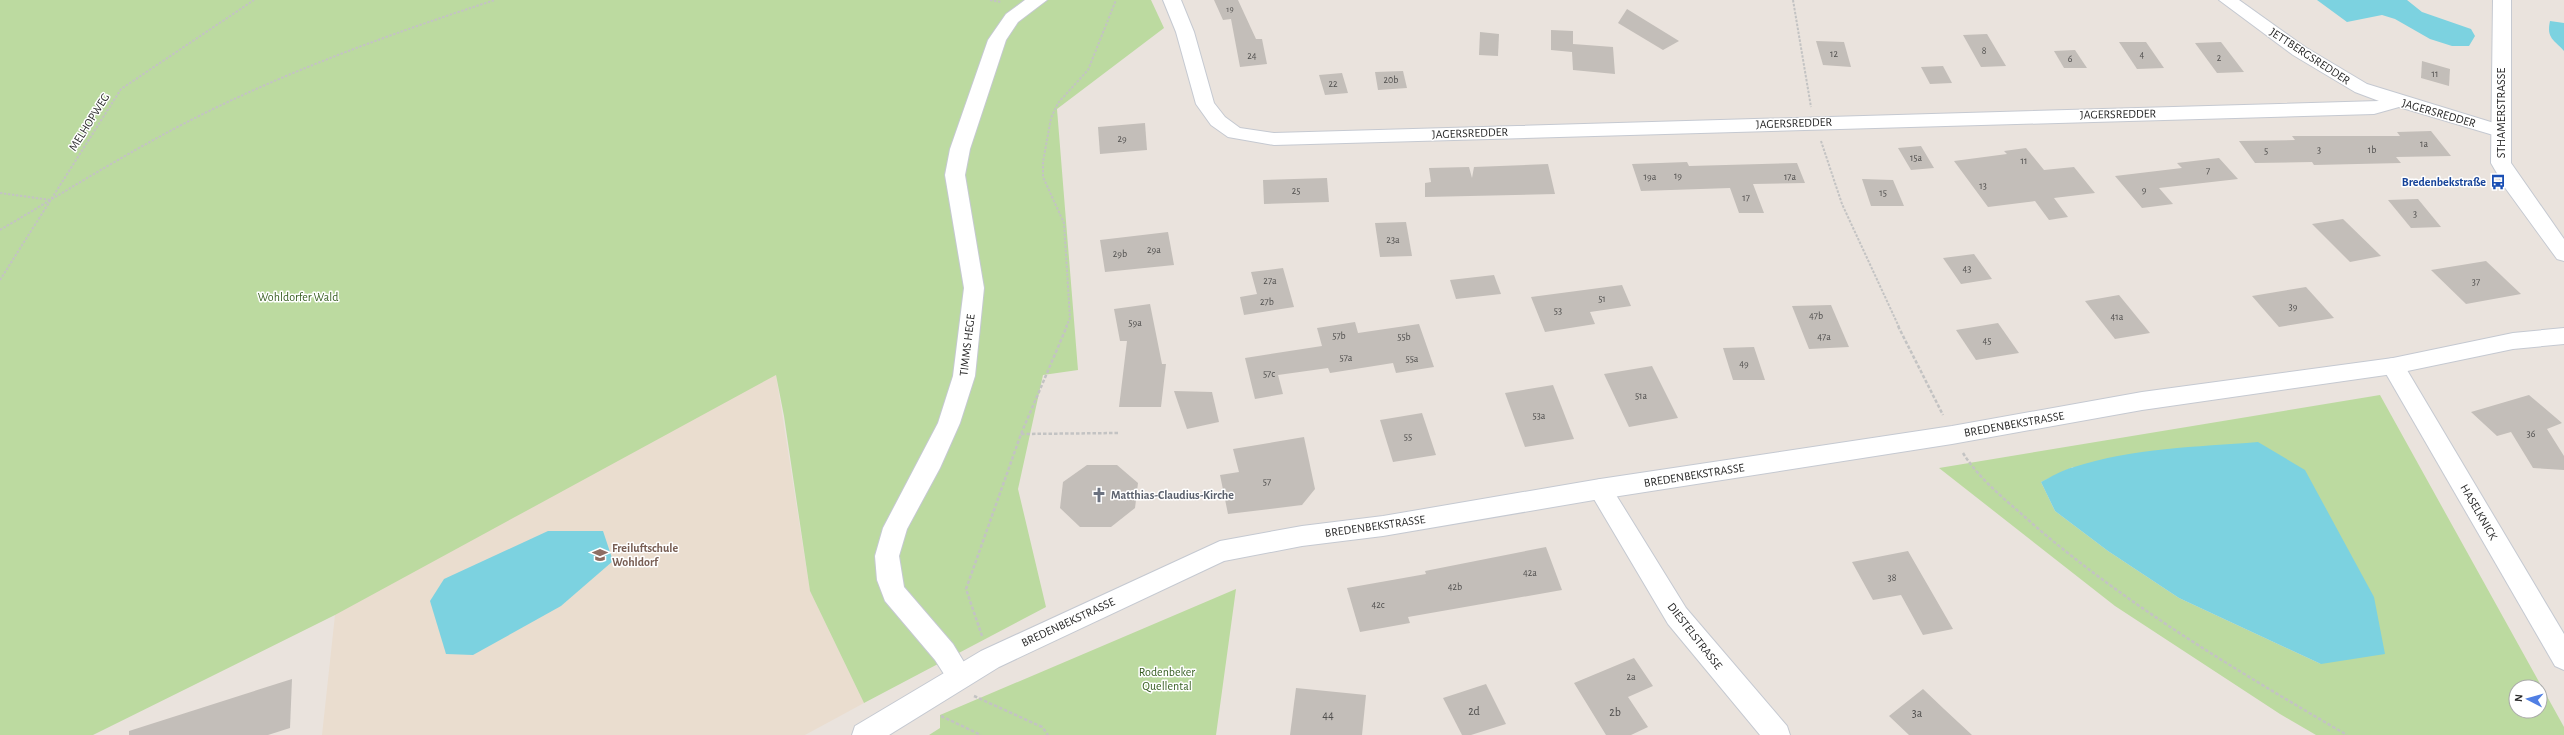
<svg xmlns="http://www.w3.org/2000/svg" width="2564" height="735" font-family="'Alegreya Sans',sans-serif">
	<style>
		.education { fill: #eaddcf }
		.green { fill: #bcdaa0; fill-rule: evenodd }
		.water { fill: #7cd2e0 }
		.building { fill: #c3beb9 }
		.lines { fill: none; stroke-linecap: round; stroke-linejoin: round }
		.street-casing { stroke: #c5c9d1; stroke-width: 2 }
		.secondary-casing { stroke: #c5c9d1; stroke-width: 2 }
		.path-far1 { stroke: #c3c3c3; stroke-width: 2; stroke-dasharray: 2.5 1.5; stroke-linecap: butt }
		.path { stroke: #c3c3c3; stroke-width: 2.5; stroke-dasharray: 3.5 2; stroke-linecap: butt }
		.street { fill: #fff; fill-rule: evenodd }
		.secondary { fill: #fff; fill-rule: evenodd }
		.labels { text-anchor: middle; dominant-baseline: central; stroke-width: 3; stroke-linejoin: round; paint-order: stroke }
		.far-number-label { font-size: 9px; fill: #504f4e }
		.number-label { font-size: 10px; fill: #504f4e }
		.street-label { font-size: 12px; fill: #2a2a2a; stroke: #fff }
		.transit-label { font-size: 12px; font-weight: bold; fill: #164399; stroke: #fff; text-anchor: end }
		.park-label { font-size: 12px; fill: #375e22; stroke: #fff }
		.worship-label { font-size: 12px; font-weight: bold; fill: #5b616d; stroke: #fff; text-anchor: start }
		.education-label { font-size: 12px; font-weight: bold; fill: #785e54; stroke: #fff; text-anchor: start }
		.near-number-label { font-size: 12px; fill: #504f4e }
	</style>
	<rect width="100%" height="100%" fill="#eae3dd"/>
	<polygon class="education" points="776,375 810,591 864,703 805,735 322,735 335,615 432,519"/>
	<g class="green">
		<polygon points="0,0 1151,0 1164,28 1057,109 1078,370 1043,375 1018,489 1046,607 864,703 810,591 784,416 776,375 335,615 93,735 0,735"/>
		<path d="M2380,395L2564,727V735H2316L2280,714L2115,606L1939,468ZM2073,467L2321,664L2179,598L2108,551L2055,511L2041,482ZM2516,687H2540V711H2516Z"/>
		<polygon points="1236,589 1216,735 929,735 940,728 940,715"/>
	</g>
	<g class="water">
		<polygon points="2317,0 2407,0 2422,12 2471,29 2475,36 2469,46 2452,46 2430,39 2395,19 2382,15 2347,22"/>
		<path d="M2550,21L2564,23V51C2555,40 2546,39 2550,21Z"/>
		<path d="M2258,442L2305,470L2374,597L2385,654L2321,664L2179,598L2108,551L2055,511L2041,482C2051,477 2062,470 2074,467C2133,448 2197,447 2258,442Z"/>
		<polygon points="548,531 603,531 613,561 561,606 473,655 446,654 430,601 444,579"/>
	</g>
	<g class="building">
		<polygon points="1214,0 1238,0 1256,39 1262,39 1267,64 1240,67 1231,19 1223,20"/>
		<polygon points="1627,9 1679,41 1663,50 1618,23"/>
		<polygon points="1551,30 1573,31 1573,44 1613,47 1615,74 1573,70 1572,52 1551,50"/>
		<polygon points="1480,32 1499,34 1498,56 1479,55"/>
		<polygon points="1987,34 2006,66 1981,67 1963,35"/>
		<polygon points="1816,41 1844,42 1851,67 1823,65"/>
		<polygon points="2119,42 2146,42 2164,68 2137,69"/>
		<polygon points="2221,42 2244,72 2217,73 2195,43"/>
		<polygon points="2075,50 2087,68 2064,68 2054,51"/>
		<polygon points="2422,61 2450,69 2449,86 2421,78"/>
		<polygon points="1943,66 1952,83 1930,84 1921,67"/>
		<polygon points="1403,71 1407,88 1378,90 1375,72"/>
		<polygon points="1342,73 1348,93 1325,95 1319,75"/>
		<polygon points="1145,123 1147,150 1100,154 1098,127"/>
		<polygon points="2431,131 2451,156 2396,157 2401,163 2314,165 2312,162 2255,163 2239,141 2295,140 2292,136 2400,136 2397,132"/>
		<polygon points="1921,146 1934,168 1911,170 1898,148"/>
		<polygon points="2026,148 2044,170 2074,167 2095,193 2054,198 2068,217 2049,220 2035,201 1988,207 1954,161 2007,154 2004,151"/>
		<polygon points="2219,158 2238,179 2159,188 2173,204 2142,208 2115,176 2182,168 2177,163"/>
		<polygon points="1687,162 1689,166 1797,163 1805,183 1753,184 1764,213 1739,213 1730,188 1641,191 1632,164"/>
		<polygon points="1548,164 1555,194 1425,197 1425,183 1431,182 1429,168 1469,167 1472,178 1474,167"/>
		<polygon points="1327,178 1329,202 1264,204 1263,180"/>
		<polygon points="1862,179 1893,180 1904,206 1871,206"/>
		<polygon points="2418,199 2441,227 2411,228 2388,200"/>
		<polygon points="2343,219 2381,256 2350,262 2312,224"/>
		<polygon points="1406,222 1412,256 1380,257 1375,223"/>
		<polygon points="1168,232 1174,265 1105,272 1100,240"/>
		<polygon points="1974,254 1992,279 1961,284 1943,258"/>
		<polygon points="2486,261 2521,294 2466,304 2431,270"/>
		<polygon points="1283,268 1294,307 1244,315 1240,297 1257,294 1251,272"/>
		<polygon points="1494,275 1501,294 1456,299 1450,280"/>
		<polygon points="1622,285 1631,306 1590,312 1595,324 1545,332 1531,297"/>
		<polygon points="2306,287 2334,318 2279,327 2252,296"/>
		<polygon points="2119,295 2150,333 2115,339 2085,301"/>
		<polygon points="1150,304 1162,364 1166,364 1161,407 1119,407 1127,341 1120,341 1114,309"/>
		<polygon points="1831,305 1849,347 1809,349 1792,306"/>
		<polygon points="1355,322 1358,333 1419,324 1434,367 1396,373 1393,363 1330,373 1328,368 1278,375 1283,394 1255,399 1245,358 1322,346 1317,328"/>
		<polygon points="1998,323 2019,353 1976,360 1956,330"/>
		<polygon points="1754,347 1765,380 1733,380 1723,348"/>
		<polygon points="1652,366 1678,418 1629,427 1604,374"/>
		<polygon points="1553,385 1574,439 1525,447 1505,393"/>
		<polygon points="1174,391 1212,392 1219,422 1187,429"/>
		<polygon points="2529,395 2562,423 2547,429 2564,456 2564,470 2533,468 2511,432 2497,436 2471,412"/>
		<polygon points="1422,413 1436,455 1393,462 1380,420"/>
		<polygon points="1304,437 1315,489 1302,505 1228,514 1220,475 1239,472 1233,449"/>
		<polygon points="1087,465 1117,465 1138,483 1135,508 1111,527 1080,527 1060,508 1063,482"/>
		<polygon points="1546,547 1562,590 1408,617 1410,623 1360,632 1347,588 1426,574 1425,571"/>
		<polygon points="1908,551 1953,629 1923,635 1901,595 1873,600 1852,562"/>
		<polygon points="1634,658 1653,686 1628,697 1648,727 1631,735 1606,735 1574,683"/>
		<polygon points="292,679 290,728 268,735 129,735 129,731"/>
		<polygon points="1486,684 1506,724 1471,735 1462,735 1443,698"/>
		<polygon points="1296,688 1366,695 1362,735 1290,735"/>
		<polygon points="1923,689 1944,709 1972,735 1909,735 1889,716"/>
	</g>
	<g class="lines">
		<g class="street-casing">
			<g id="street">
				<polygon points="1025,0 1047,0 1018,22 1006,40 970,149 965,175 984,288 975,376 960,423 940,468 907,529 899,556 904,587 953,644 973,677 969,685 960,689 951,685 935,660 885,601 877,580 875,556 883,528 938,423 953,376 964,288 945,175 950,149 988,40 1006,14"/>
				<polygon points="1163,0 1181,0 1194,32 1214,103 1225,117 1240,128 1274,133 2379,101 2355,92 2293,55 2219,0 2239,0 2305,47 2367,84 2507,127 2509,131 2507,135 2500,137 2399,107 2374,114 1274,145 1228,137 1211,125 1196,104 1176,32"/>
				<polygon points="2393,358 2401,360 2564,634 2564,670 2555,666 2385,372 2382,366 2385,360"/>
				<polygon points="1600,479 1608,482 1686,608 1787,726 1790,735 1760,735 1668,624 1588,489 1592,482"/>
			</g>
		</g>
		<g class="secondary-casing">
			<g id="secondary">
				<polygon points="2493,0 2511,0 2511,163 2564,239 2564,261 2557,259 2506,189 2491,163"/>
				<polygon points="2564,328 2564,344 2513,349 2393,374 2142,410 1952,444 1600,499 1383,536 1302,546 1224,561 999,667 889,735 852,735 855,726 981,651 1220,541 1302,526 1383,516 1600,479 1952,426 2142,392 2393,358 2513,333"/>
			</g>
		</g>
		<g class="path-far1">
			<polyline points="990,0 1001,2"/>
			<polyline points="1793,0 1811,107"/>
			<polyline points="1821,141 1842,204 1899,327"/>
			<polyline points="0,193 51,200"/>
			<path d="M0,230C68,190 134,148 205,113C298,67 396,32 495,0"/>
			<polyline points="0,280 121,89 254,0"/>
			<polyline points="1066,327 1070,318 1064,223 1043,177 1043,162 1051,118 1058,103 1088,70 1116,0"/>
		</g>
		<g class="path">
			<polyline points="1898,326 1943,415"/>
			<polyline points="1021,434 1119,433"/>
			<path d="M1963,453C1981,482 2010,503 2035,526C2131,608 2239,672 2347,735"/>
			<polyline points="982,636 966,589 1021,434 1067,326"/>
			<polyline points="974,696 1042,727 1048,735"/>
			<polyline points="941,716 981,735"/>
		</g>
		<use href="#street" class="street"/>
		<use href="#secondary" class="secondary"/>
	</g>
	<defs>
		<g id="bus-bare" transform="scale(1.2)"><path d="M-5-6H5V4H4V6H2V4H-2V6H-4V4H-5ZM-3.5-4V0h7V-4ZM-3.5 1.2v1.5H-2V1.2ZM2 1.2v1.5H3.5V1.2Z" fill="#1a4fb4" stroke="#fff" stroke-width="2.5" paint-order="stroke"/></g>
		<g id="church-bare" transform="scale(1.2)"><path d="M-1.2-6h2.4v3.5h3.3v2.4h-3.3V6h-2.4V-.1h-3.3v-2.4h3.3Z" fill="#6b7280" stroke="#fff" stroke-width="2.5" paint-order="stroke"/></g>
		<g id="school-bare" transform="scale(1.2)"><path d="M0-5L7-2L0 1L-7-2ZM-4 1L0 2.5L4 1V4Q0 6-4 4Z" fill="#8d6e63" stroke="#fff" stroke-width="2.5" paint-order="stroke"/></g>
	</defs>
	<g fill-rule="evenodd">
		<use href="#bus-bare" x="2498" y="182"/>
		<use href="#church-bare" x="1099" y="495"/>
		<use href="#school-bare" x="600" y="555"/>
	</g>
	<g class="labels">
		<g class="far-number-label">
			<text x="1230" y="9">19</text>
		</g>
		<g class="number-label">
			<text x="1984" y="51">8</text>
			<text x="1834" y="54">12</text>
			<text x="2142" y="55">4</text>
			<text x="1252" y="56">24</text>
			<text x="2219" y="58">2</text>
			<text x="2070" y="59">6</text>
			<text x="2435" y="74">11</text>
			<text x="1391" y="80">20b</text>
			<text x="1333" y="84">22</text>
			<text x="1122" y="139">29</text>
			<text x="2424" y="144">1a</text>
			<text x="2319" y="150">3</text>
			<text x="2372" y="150">1b</text>
			<text x="2266" y="151">5</text>
			<text x="1916" y="158">15a</text>
			<text x="2024" y="161">11</text>
			<text x="2208" y="171">7</text>
			<text x="1678" y="176">19</text>
			<text x="1650" y="177">19a</text>
			<text x="1790" y="177">17a</text>
			<text x="1983" y="186">13</text>
			<text x="2144" y="190">9</text>
			<text x="1296" y="191">25</text>
			<text x="1883" y="193">15</text>
			<text x="1746" y="198">17</text>
			<text x="2415" y="214">3</text>
			<text x="1393" y="240">23a</text>
			<text x="1154" y="250">29a</text>
			<text x="1120" y="254">29b</text>
			<text x="1967" y="269">43</text>
			<text x="1270" y="281">27a</text>
			<text x="2476" y="282">37</text>
			<text x="1602" y="299">51</text>
			<text x="1267" y="302">27b</text>
			<text x="2293" y="307">39</text>
			<text x="1558" y="311">53</text>
			<text x="1816" y="316">47b</text>
			<text x="2117" y="317">41a</text>
			<text x="1135" y="323">59a</text>
			<text x="1339" y="336">57b</text>
			<text x="1404" y="337">55b</text>
			<text x="1824" y="337">47a</text>
			<text x="1987" y="341">45</text>
			<text x="1346" y="358">57a</text>
			<text x="1412" y="359">55a</text>
			<text x="1744" y="364">49</text>
			<text x="1269" y="374">57c</text>
			<text x="1641" y="396">51a</text>
			<text x="1539" y="416">53a</text>
			<text x="2531" y="434">36</text>
			<text x="1408" y="437">55</text>
			<text x="1267" y="482">57</text>
			<text x="1530" y="573">42a</text>
			<text x="1892" y="578">38</text>
			<text x="1455" y="587">42b</text>
			<text x="1378" y="605">42c</text>
			<text x="1631" y="677">2a</text>
		</g>
		<g class="street-label">
			<text transform="translate(2310 56) rotate(33)">JETTBERGSREDDER</text>
			<text transform="translate(2439 113) rotate(16)">JAGERSREDDER</text>
			<text transform="translate(2501 113) rotate(-90)">STHAMERSTRASSE</text>
			<text transform="translate(2118 114) rotate(-1)">JAGERSREDDER</text>
			<text transform="translate(89 122) rotate(-58)">MELHOPWEG</text>
			<text transform="translate(1794 123) rotate(-2)">JAGERSREDDER</text>
			<text transform="translate(1470 133) rotate(-2)">JAGERSREDDER</text>
			<text transform="translate(967 345) rotate(-83)">TIMMS HEGE</text>
			<text transform="translate(2014 424) rotate(-10)">BREDENBEKSTRASSE</text>
			<text transform="translate(1694 475) rotate(-9)">BREDENBEKSTRASSE</text>
			<text transform="translate(2479 512) rotate(60)">HASELKNICK</text>
			<text transform="translate(1375 526) rotate(-8)">BREDENBEKSTRASSE</text>
			<text transform="translate(1068 622) rotate(-25)">BREDENBEKSTRASSE</text>
			<text transform="translate(1695 636) rotate(52)">DIESTELSTRASSE</text>
		</g>
		<g class="transit-label">
			<text x="2486" y="182">Bredenbekstraße</text>
		</g>
		<g class="park-label">
			<text x="298" y="297">Wohldorfer Wald</text>
			<text x="1167" y="672">Rodenbeker<tspan x="1167" dy="14">Quellental</tspan></text>
		</g>
		<g class="worship-label">
			<text x="1111" y="495">Matthias-Claudius-Kirche</text>
		</g>
		<g class="education-label">
			<text x="612" y="548">Freiluftschule<tspan x="612" dy="14">Wohldorf</tspan></text>
		</g>
		<g class="near-number-label">
			<text x="1474" y="711">2d</text>
			<text x="1615" y="712">2b</text>
			<text x="1917" y="713">3a</text>
			<text x="1328" y="715">44</text>
		</g>
	</g>
	<g transform="translate(2528 699) rotate(276)"><circle r="19" fill="#ffffff" stroke="#aaaaaa"/>
	<path d="M0-3L7 15L0 10L-7 15Z" fill="#507fe4"/>
	<text y="-6" font-size="11" font-weight="bold" text-anchor="middle" fill="#2a2a2a">N</text>
	</g>
</svg>
